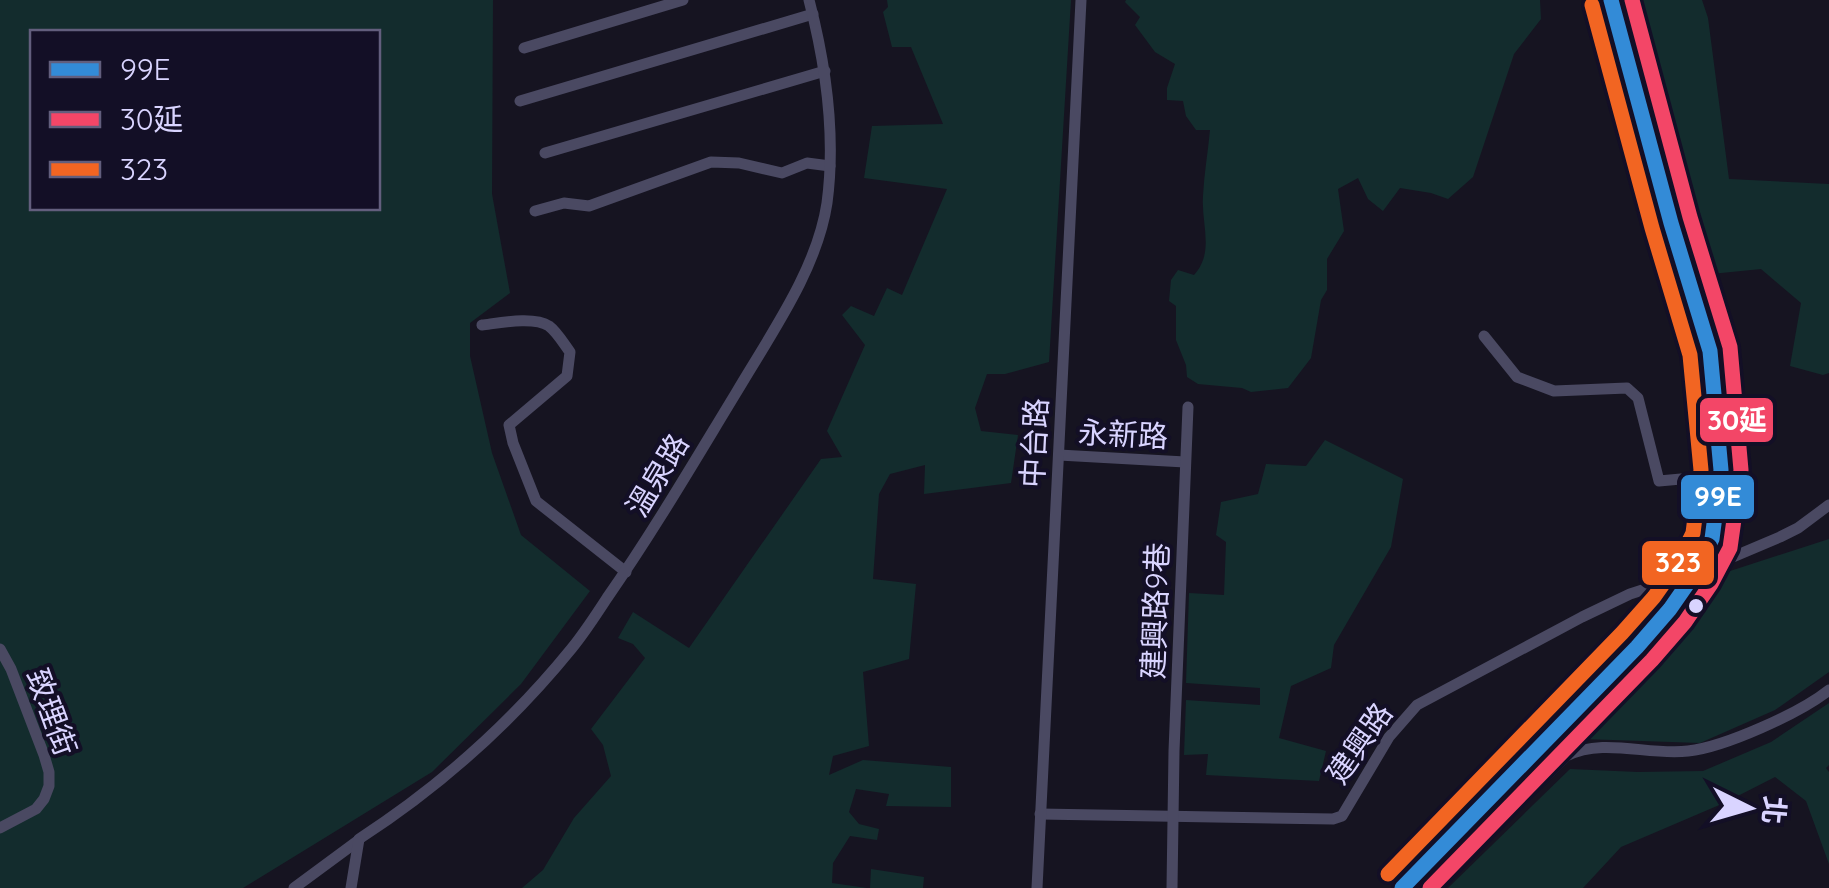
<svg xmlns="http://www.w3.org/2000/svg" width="1829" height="888" font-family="Quicksand,'Noto Sans TC',sans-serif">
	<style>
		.green { fill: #132c2d; fill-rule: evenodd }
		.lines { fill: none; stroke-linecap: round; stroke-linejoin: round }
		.minor { stroke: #4a4962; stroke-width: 11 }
		.bus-1-casing { stroke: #130f26; stroke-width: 22 }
		.bus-2-casing { stroke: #130f26; stroke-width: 22 }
		.bus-3-casing { stroke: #130f26; stroke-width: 22 }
		.bus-1 { stroke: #338bd7; stroke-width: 15 }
		.bus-2 { stroke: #f34667; stroke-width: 15 }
		.bus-3 { stroke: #f26522; stroke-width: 15 }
		.bus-dot { fill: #d9d4ff; stroke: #130f26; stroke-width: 4 }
		.labels { text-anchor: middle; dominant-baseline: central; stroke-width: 8; stroke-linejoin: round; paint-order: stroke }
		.street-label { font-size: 30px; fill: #d9d4ff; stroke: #130f26 }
		.line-badge { stroke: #130f26; stroke-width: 4 }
		.badge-label { font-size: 28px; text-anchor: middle; font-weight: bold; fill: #fff }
	</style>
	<rect width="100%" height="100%" fill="#161421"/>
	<g class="green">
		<path d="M0,0H493L492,194L510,293L470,323V356L492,453L521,535L590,591L521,684L432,772L243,888H0ZM32,32H378V208H32Z"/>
		<polygon points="887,0 1071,0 1049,362 1005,374 987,374 975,408 981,431 1018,435 1011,483 924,494 925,465 890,474 879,494 873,579 916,584 909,659 863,672 869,746 833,756 829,775 863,760 951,767 951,807 886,806 889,794 856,789 849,812 859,824 879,829 877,840 850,836 833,863 832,883 867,888 522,888 543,870 574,818 611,776 603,745 591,729 645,658 633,644 618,638 633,612 689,648 821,459 842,457 827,431 865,345 842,315 851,306 874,316 887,288 902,295 947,189 864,178 872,126 943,124 911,47 892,47 883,12 888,7"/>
		<path d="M1126,0H1540L1541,19L1514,54L1473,177L1448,199L1431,193L1400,188L1383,211L1368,199L1358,178L1338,189L1344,231L1327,259V290L1321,300L1311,358L1288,388L1251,392L1242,388L1198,384L1187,377L1186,365L1176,340V306L1169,301L1171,280L1178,270L1194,275C1215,252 1201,224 1203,196C1204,174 1208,152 1210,130H1196L1186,116L1183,101L1167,100V88L1175,64L1155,52L1135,25L1140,17L1125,2Z"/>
		<polygon points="1627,0 1702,0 1708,18 1729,179 1829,184 1829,373 1823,375 1790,366 1801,303 1761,269 1701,275"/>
		<polygon points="1325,440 1403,479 1391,547 1334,645 1331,668 1291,686 1279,738 1326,751 1319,781 1206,775 1208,754 1184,755 1186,700 1260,705 1260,688 1186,683 1189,593 1224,595 1226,542 1216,535 1221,502 1258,494 1266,464 1306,466"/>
		<polygon points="1829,539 1829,672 1775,710 1700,743 1583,739 1727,572"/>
		<polygon points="1829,703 1829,765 1826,768 1829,772 1829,864 1806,801 1775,777 1724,803 1621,847 1583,888 1448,888 1570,769 1638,772 1703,771 1771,742"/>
		<polygon points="871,869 924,877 923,888 870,888"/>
	</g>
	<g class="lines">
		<g class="minor">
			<polyline points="1599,0 1700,379 1707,490 1697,559"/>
			<polyline points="524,48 683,0"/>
			<polyline points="520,101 813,14"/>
			<polyline points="545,153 825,71"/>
			<polyline points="535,211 564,203 589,206 711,162 739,163 782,173 807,163 830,166"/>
			<path d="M482,325C499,323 534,316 549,326C557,332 564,344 570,352L567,376L509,425L513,443L536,501L626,572"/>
			<polyline points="1484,336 1517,377 1554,391 1627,388 1638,398 1659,481 1681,479 1707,490"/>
			<polyline points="1059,455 1185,462"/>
			<polyline points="0,649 11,669 44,755 49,772 49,786 44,799 36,809 0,828"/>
			<polyline points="1040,814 1333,819 1342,816 1389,737 1417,705 1582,617 1630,594 1695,573 1780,537 1798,528 1829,505"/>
			<polyline points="294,888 359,840"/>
			<path d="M351,888L359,839C439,787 512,722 572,648C585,632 596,615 607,598C653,532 694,462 736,393C770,335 817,270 827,203C836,135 826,65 809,0"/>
			<polyline points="1037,888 1081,0"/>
			<polyline points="1172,888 1174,751 1188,407"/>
			<polyline points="1402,888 1637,647 1670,609 1695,573 1712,539 1721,470 1710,351 1671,223 1611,0"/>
			<path d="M1436,888L1566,756C1604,737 1648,756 1688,751C1725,747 1800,713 1829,690"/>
		</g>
		<g class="bus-1-casing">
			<polyline id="bus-1" points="1402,888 1637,647 1670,609 1695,573 1712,539 1721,470 1710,351 1671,223 1611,0"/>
		</g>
		<g class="bus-2-casing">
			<polyline id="bus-2" points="1430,888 1652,660 1685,622 1711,584 1730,548 1741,470 1730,347 1690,217 1632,0"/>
		</g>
		<g class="bus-3-casing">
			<polyline id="bus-3" points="1388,874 1622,633 1654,597 1678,563 1693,533 1701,470 1690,355 1652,228 1592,5"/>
		</g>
		<use href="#bus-1" class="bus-1"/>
		<use href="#bus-2" class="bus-2"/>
		<use href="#bus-3" class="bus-3"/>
	</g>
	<circle class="bus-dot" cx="1696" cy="606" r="9"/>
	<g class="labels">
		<g class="street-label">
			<text transform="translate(1123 434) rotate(3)">永新路</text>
			<text transform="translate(1034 443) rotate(-87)">中台路</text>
			<text transform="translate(657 475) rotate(-59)">溫泉路</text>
			<text transform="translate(1155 611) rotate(-88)">建興路9巷</text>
			<text transform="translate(52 712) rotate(70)">致理街</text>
			<text transform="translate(1359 743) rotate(-55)">建興路</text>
		</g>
	</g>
	<g class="line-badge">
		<rect x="1698" y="396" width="77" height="48" rx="10" fill="#f34667"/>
		<rect x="1679" y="473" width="77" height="48" rx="10" fill="#338bd7"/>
		<rect x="1640" y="539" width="76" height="48" rx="10" fill="#f26522"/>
	</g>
	<g class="badge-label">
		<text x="1737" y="430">30延</text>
		<text x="1718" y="506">99E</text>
		<text x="1678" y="572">323</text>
	</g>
	<rect x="30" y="30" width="350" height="180" fill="#130f26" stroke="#625e7d" stroke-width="2.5"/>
	<rect x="50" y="62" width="50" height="15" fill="#338bd7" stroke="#625e7d" stroke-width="2.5"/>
	<text x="120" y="80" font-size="30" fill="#d9d4ff">99E</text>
	<rect x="50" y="112" width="50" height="15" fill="#f34667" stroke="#625e7d" stroke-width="2.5"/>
	<text x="120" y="130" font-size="30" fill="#d9d4ff">30延</text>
	<rect x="50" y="162" width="50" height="15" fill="#f26522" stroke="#625e7d" stroke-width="2.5"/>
	<text x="120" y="180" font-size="30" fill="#d9d4ff">323</text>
	<g transform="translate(1749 808) rotate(95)" stroke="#130f26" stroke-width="8" paint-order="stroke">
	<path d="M0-8L18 38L0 25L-18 38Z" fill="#d9d4ff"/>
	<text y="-15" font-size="28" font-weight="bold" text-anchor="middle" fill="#d9d4ff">北</text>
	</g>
</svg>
